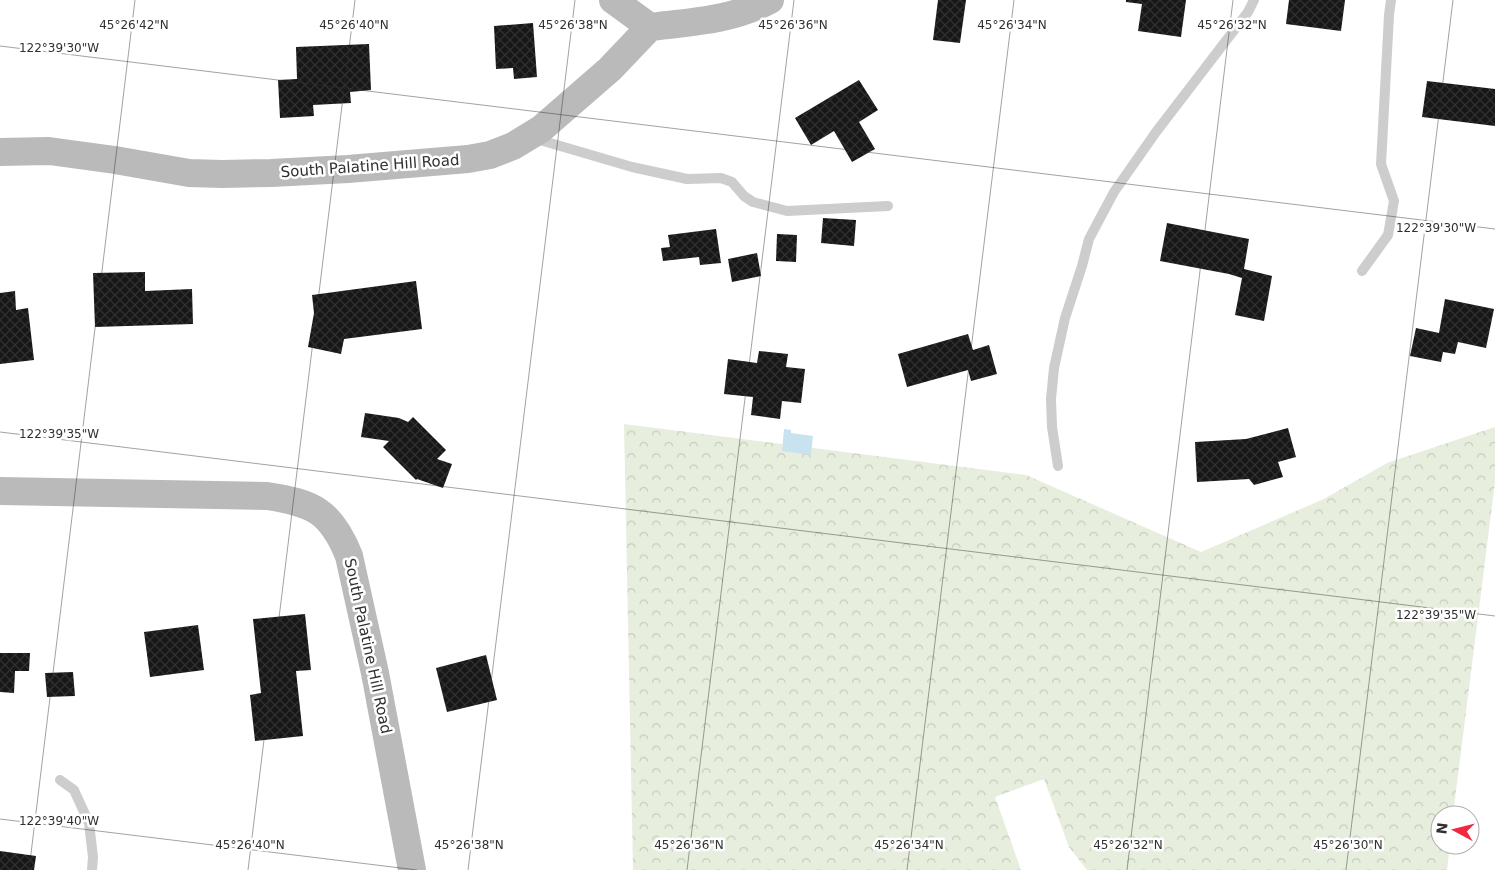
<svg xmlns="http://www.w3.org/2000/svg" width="1495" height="870" font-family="'DejaVu Sans',sans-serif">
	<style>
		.forest { fill: url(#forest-crowns) }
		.water { fill: #c9e2ef }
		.building { fill: url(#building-cross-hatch) }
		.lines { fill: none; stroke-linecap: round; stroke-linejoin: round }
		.lane { stroke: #cdcdcd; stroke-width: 10 }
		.secondary { stroke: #bababa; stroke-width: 28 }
		.ticks { fill: none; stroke: #303030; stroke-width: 1; stroke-opacity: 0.45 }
		.labels { text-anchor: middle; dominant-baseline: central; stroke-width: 5; stroke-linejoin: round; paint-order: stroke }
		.street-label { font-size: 15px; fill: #303030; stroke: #fff }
		.ticks-label { font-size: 12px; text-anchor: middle; fill: #303030; stroke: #fff; stroke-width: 5; stroke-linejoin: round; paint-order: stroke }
	</style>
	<defs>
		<pattern id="forest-crowns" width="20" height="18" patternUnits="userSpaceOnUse" patternTransform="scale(1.25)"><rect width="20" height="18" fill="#e7eedd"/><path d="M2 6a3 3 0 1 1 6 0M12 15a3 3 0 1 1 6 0" fill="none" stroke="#c6ccbe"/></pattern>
		<pattern id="building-cross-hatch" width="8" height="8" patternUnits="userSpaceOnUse" patternTransform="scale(1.25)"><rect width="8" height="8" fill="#171717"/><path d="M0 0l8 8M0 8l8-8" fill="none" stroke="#303030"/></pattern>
	</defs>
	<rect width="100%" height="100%" fill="#fff"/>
	<polygon class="forest" points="624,424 1026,475 1201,552 1324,499 1387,463 1495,427 1495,482 1453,815 1440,815 1440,845 1450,845 1447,870 1087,870 1069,847 1044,779 995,797 1021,870 633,870"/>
	<polygon class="water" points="784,429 791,430 791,433 813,436 811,455 782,451"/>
	<g class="building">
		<polygon points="938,0 966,0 960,43 933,40"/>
		<polygon points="1126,0 1186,0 1181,37 1138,31 1142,4 1126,2"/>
		<polygon points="1289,0 1345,0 1341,31 1286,24"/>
		<polygon points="533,23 537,77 514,79 513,68 496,69 494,26"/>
		<polygon points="369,44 371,90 350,92 351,103 313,105 314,116 280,118 278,80 297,79 296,47"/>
		<polygon points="859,80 878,110 859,122 875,149 852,162 834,131 811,145 795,118"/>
		<polygon points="1427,81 1495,89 1495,126 1422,117"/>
		<polygon points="823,218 856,220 854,246 821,243"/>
		<polygon points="1167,223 1249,239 1244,269 1272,276 1264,321 1235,315 1242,278 1229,274 1160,261"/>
		<polygon points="716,229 721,263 700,265 699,257 663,261 661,248 670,247 668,235"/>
		<polygon points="777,234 797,235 796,262 776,261"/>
		<polygon points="757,253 761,276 732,282 728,259"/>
		<polygon points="145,272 145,291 192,289 193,324 95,327 93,273"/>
		<polygon points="416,281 422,329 344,339 341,354 308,347 314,313 312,295"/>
		<polygon points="15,291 16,310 28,308 34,360 0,364 0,293"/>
		<polygon points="1445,299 1494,309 1486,348 1458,342 1455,354 1443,352 1441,362 1410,356 1416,328 1439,333"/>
		<polygon points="968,334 973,350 989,345 997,374 971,381 968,370 907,387 898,354"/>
		<polygon points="759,351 788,354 786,367 805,369 801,403 782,401 780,419 751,415 753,397 724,394 728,359 757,363"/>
		<polygon points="365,413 399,418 408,422 413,417 446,450 437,459 452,464 443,488 417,479 416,480 383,447 389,441 361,437"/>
		<polygon points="1288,428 1296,457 1278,462 1283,477 1254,485 1249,479 1197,482 1195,442 1246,439"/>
		<polygon points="305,614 311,670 296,671 303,736 255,741 250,695 261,693 253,619"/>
		<polygon points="198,625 204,670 150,677 144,632"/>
		<polygon points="0,653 30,653 29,671 15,671 14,693 0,692"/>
		<polygon points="486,655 497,700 447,712 436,668"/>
		<polygon points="73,672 75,696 47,697 45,673"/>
		<polygon points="0,851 36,856 34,870 0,870"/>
	</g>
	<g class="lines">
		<g class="lane">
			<polyline points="533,138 632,167 687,179 721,178 732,182 744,196 753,202 787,211 888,206"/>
			<polyline points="1362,271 1388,235 1394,201 1381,164 1389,15 1391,0"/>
			<polyline points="1058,466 1052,427 1051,399 1054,368 1065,318 1082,266 1089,239 1114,192 1156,132 1248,12 1254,0"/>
			<polyline points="60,780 74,790 89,823 93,857 92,870"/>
		</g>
		<g class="secondary">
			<path d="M650,27C691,22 733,20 770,0"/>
			<polyline points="0,152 49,151 115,160 189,173 222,174 271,173 348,169 468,159 490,155 513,146 541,129 610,69 650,27 613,0"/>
			<path d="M0,491L267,496C313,503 331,511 349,556L375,673L412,870"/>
		</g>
	</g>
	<path class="ticks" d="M0,46L1495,229M0,432L1495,616M0,819L417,870M29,870L135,0M248,870L355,0M468,870L575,0M687,870L794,0M907,870L1014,0M1127,870L1233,0M1346,870L1453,0"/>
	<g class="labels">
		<g class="street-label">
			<text transform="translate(370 166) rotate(-4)">South Palatine Hill Road</text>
			<text transform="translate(368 646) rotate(78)">South Palatine Hill Road</text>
		</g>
	</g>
	<g class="ticks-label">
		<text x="134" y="29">45°26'42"N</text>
		<text x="354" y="29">45°26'40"N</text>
		<text x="573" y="29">45°26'38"N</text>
		<text x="793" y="29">45°26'36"N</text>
		<text x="1012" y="29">45°26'34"N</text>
		<text x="1232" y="29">45°26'32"N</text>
		<text x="59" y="52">122°39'30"W</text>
		<text x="1436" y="232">122°39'30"W</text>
		<text x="59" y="438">122°39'35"W</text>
		<text x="1436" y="619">122°39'35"W</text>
		<text x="59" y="825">122°39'40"W</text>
		<text x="250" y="849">45°26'40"N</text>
		<text x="469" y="849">45°26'38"N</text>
		<text x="689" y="849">45°26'36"N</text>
		<text x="909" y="849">45°26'34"N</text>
		<text x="1128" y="849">45°26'32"N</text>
		<text x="1348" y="849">45°26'30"N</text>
	</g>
	<g transform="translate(1455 830) rotate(277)"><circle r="24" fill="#ffffff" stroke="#acacac"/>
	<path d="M0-4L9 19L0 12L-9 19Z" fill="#f22840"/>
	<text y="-8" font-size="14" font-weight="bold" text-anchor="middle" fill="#303030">N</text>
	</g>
</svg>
